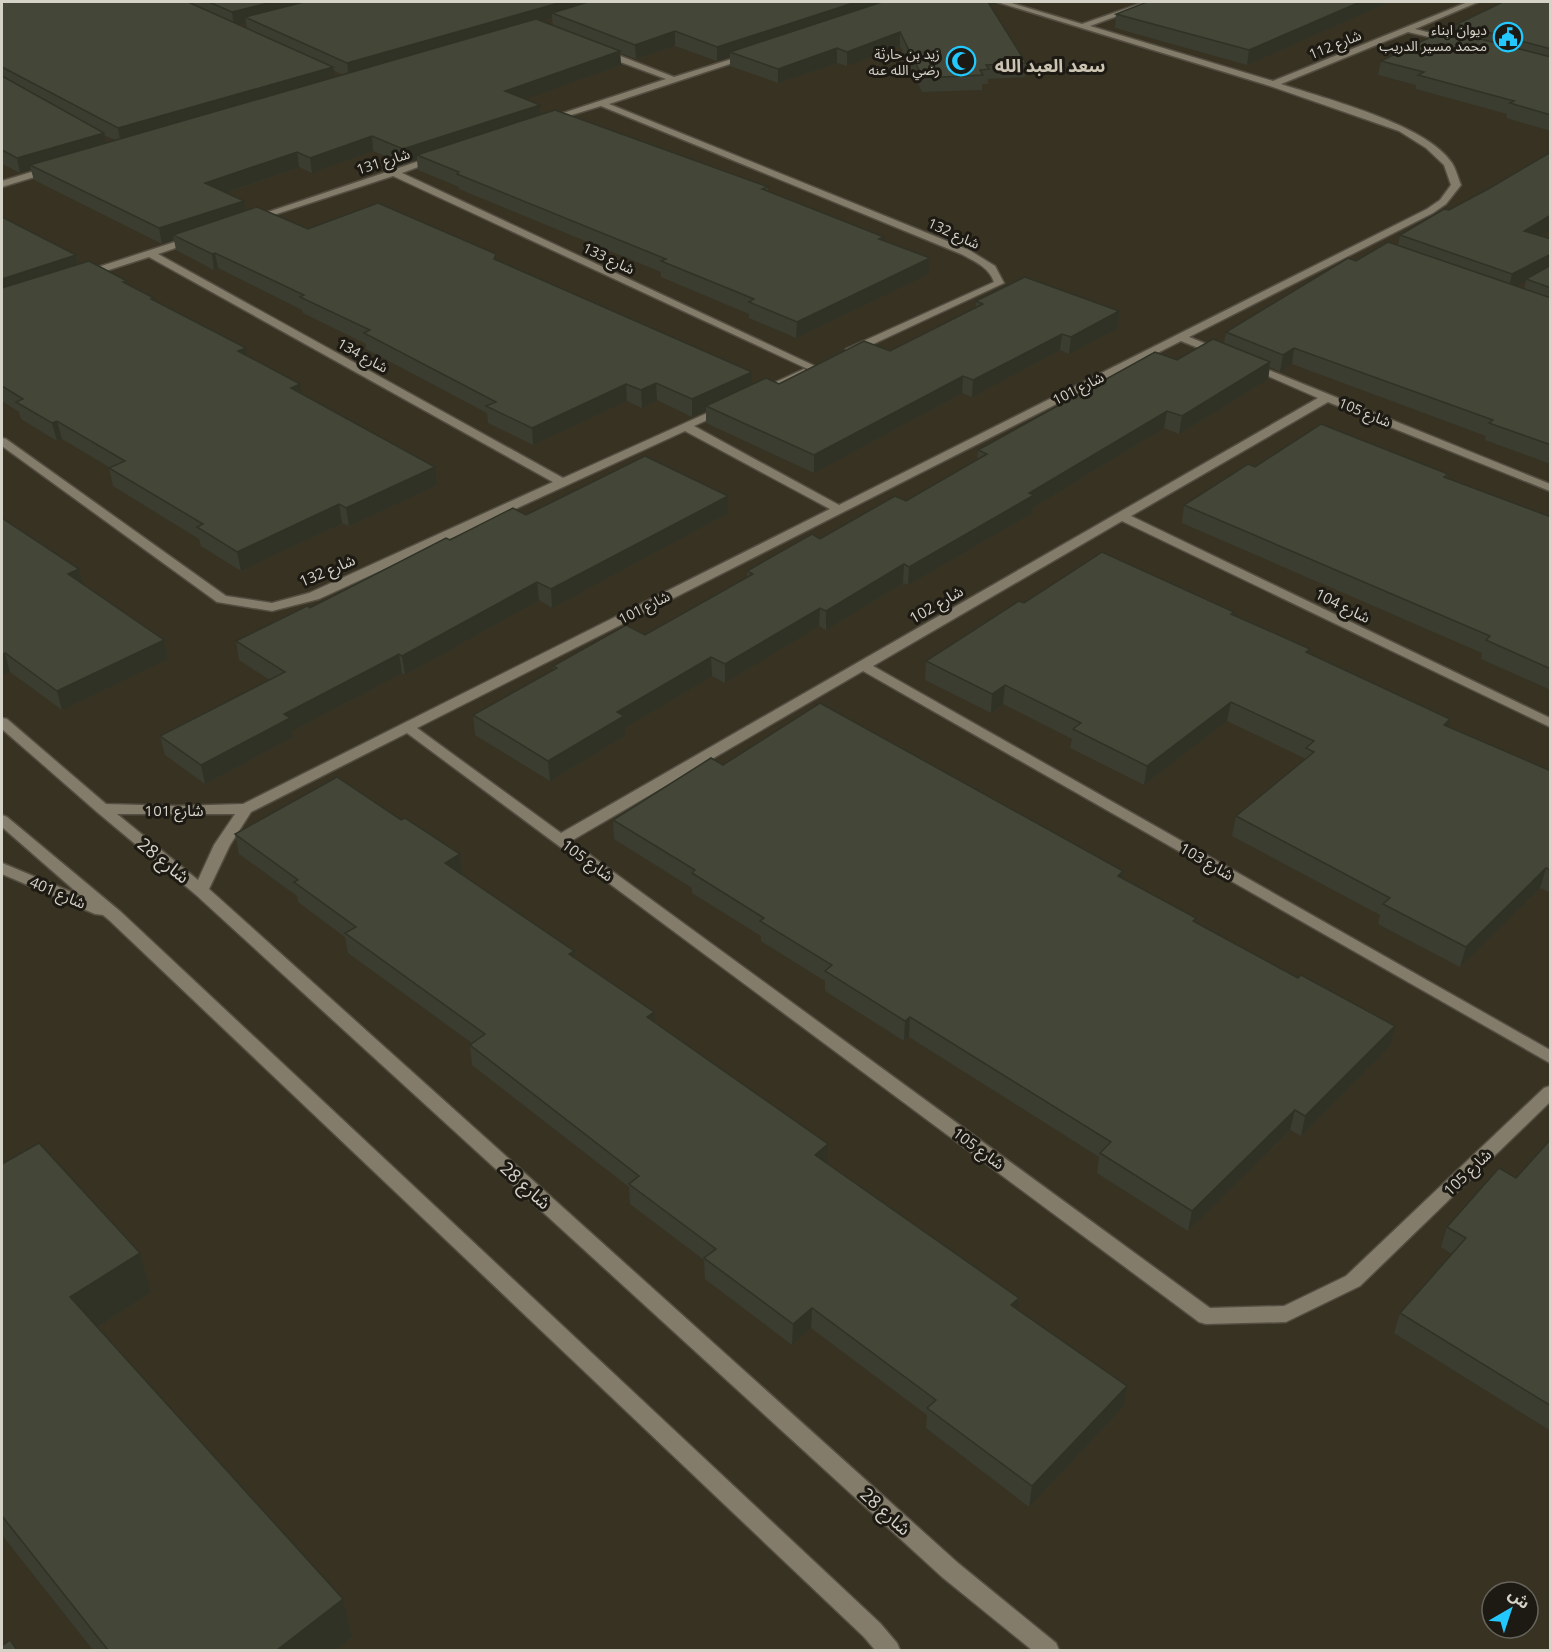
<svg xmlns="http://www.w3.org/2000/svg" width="1552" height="1652" font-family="'Open Sans','Noto Sans Arabic',sans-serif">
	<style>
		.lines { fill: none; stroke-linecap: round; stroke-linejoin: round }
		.minor-casing { stroke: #534e41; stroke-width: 3 }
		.minor { fill: #837c6b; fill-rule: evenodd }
		.wall { fill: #3a3d2f; fill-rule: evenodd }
		.shaded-wall { fill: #303226 }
		.building { fill: #444737; stroke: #303226; stroke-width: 1.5 }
		.labels { text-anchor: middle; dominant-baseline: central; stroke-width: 6; stroke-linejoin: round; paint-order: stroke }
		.far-poi-label { font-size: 14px; fill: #d5d2c8; stroke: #1d1a14; text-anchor: end }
		.far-street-label { font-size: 14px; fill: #d5d2c8; stroke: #1d1a14 }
		.street-label { font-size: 15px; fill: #d5d2c8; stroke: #1d1a14 }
		.far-district-label { font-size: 18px; font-weight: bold; fill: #ccc4b2; stroke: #1d1a14 }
		.near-street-label { font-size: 18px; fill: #d5d2c8; stroke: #1d1a14 }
	</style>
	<rect width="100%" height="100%" fill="#383223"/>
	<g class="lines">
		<g class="minor-casing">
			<g id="minor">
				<path d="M997,2H1008L1082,24L1145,2H1155L1090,26L1273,81L1468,2H1478L1415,29L1455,39V43L1408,32L1281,84C1326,99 1426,124 1452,163C1456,169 1458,178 1461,185L1446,204L1433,213L1189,337L1224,351V355H1216L1181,341L417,728L561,833L1318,398L1245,366L1254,364L1550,484V491L1328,402L1131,516L1550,718V727L1122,521L873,666L1550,1050V1063L863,671L571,841L1210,1308L1284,1306L1346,1276L1544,1088L1550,1086V1102L1360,1286L1286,1322L1206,1324L1199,1322L407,733L251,812L230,845L209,889L958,1563L1056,1643L1059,1650H1032L942,1577L195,894L97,812L2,729V718L7,719L106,804L177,806L243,804L830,509L685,431L319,599L272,611L217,602L2,446V438L6,439L226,596L272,603L309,593L553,482L149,257L84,278L80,277V273L190,237H196V241L158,254L563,478L725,405L729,406V410L694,426L839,505L1427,209L1440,200L1451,185L1444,165L1426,148L1399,131L1270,86ZM117,814H235L214,845L198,880Z"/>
				<path d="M599,50H605L674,77L751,53V57L609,104L969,250L995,266L1004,283L854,353H846V349L994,282C989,267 974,261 961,254L601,106L545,123V119L666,79L599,54Z"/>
				<polygon points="434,156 442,158 402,173 819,368 810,370 393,176 255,221 247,219"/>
				<polygon points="51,166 54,167 54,171 2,187 2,181"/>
				<polygon points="804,369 809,372 808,374 764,394 760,395 754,392"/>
				<polygon points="2,815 7,817 121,912 880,1623 897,1643 900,1650 875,1650 864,1637 109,920 103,915 95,914 2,874 2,863 81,896 2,827"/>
			</g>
		</g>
		<use href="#minor" class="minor"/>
	</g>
	<g class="wall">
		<path d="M2,2H996V4L991,6L1026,63L1025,77L988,79V84H982V90L922,92L900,46L847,66L837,63L778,83L730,66V57L717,61L675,46L636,59L620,53L621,65L525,99L540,105L541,115L768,187V192L884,241L930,258L929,274L796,338L749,318V314L661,277V272L459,189V187L418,170L417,160L404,164L373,151L312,173L299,167L226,193L244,201L245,211L308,229L497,260L752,385L779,384L890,351L976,307V301L1119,311L1118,328L1069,354L1060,350L972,397L962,393L814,473L706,423V411L692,417L657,400L642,408L627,401L533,445L488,423L487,413L366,349V344L303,313L302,310L218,268L214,270L176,250L174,240L162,244L34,180L31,170L20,173L2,164ZM552,18L553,25L542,21ZM246,23L247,28L239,24ZM333,70L343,75L334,77ZM104,135L115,140L106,143Z"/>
		<polygon points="1389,2 1247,65 1115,28 1116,14"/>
		<polygon points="1551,2 1551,131 1506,118 1507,114 1416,89 1416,85 1378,75 1381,61 1455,32 1457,24"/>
		<polygon points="2,217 76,255 78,265 127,284 155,301 246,348 248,356 437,485 349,526 342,523 241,571 201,546 199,539 113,486 109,468 109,467 62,439 57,441 21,419 19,412 2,401"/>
		<path d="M1400,235L1539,236L1551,239V464L1485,440L1486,436L1292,364L1280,372L1270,367L1268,379L1179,434L1164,428L1032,508V513L908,585L903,583L826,630L819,626L725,683L712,676L625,728V736L550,781L475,735L473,715L553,670V666L645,635L747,577V571L906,501L977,460L978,450L1177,360L1224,343L1226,332L1356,261L1398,245ZM1526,281L1524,289L1516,286Z"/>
		<polygon points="1255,467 1448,474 1447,478 1551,517 1551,690 1481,659 1482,653 1182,523 1184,505"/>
		<polygon points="728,496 728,513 552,608 539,600 405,675 402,673 292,731 293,737 205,784 165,755 160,736 270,680 239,660 236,641 310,608 450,540 526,515"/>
		<polygon points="2,518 79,569 83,584 164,640 168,659 62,710 10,672 3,676 2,675"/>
		<polygon points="1024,603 1234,612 1233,615 1309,653 1448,727 1551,771 1551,893 1540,888 1460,967 1378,924 1380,915 1232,836 1236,816 1304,760 1304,758 1227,721 1144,785 1070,748 1072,739 1003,704 991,713 925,680 926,661"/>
		<polygon points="723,765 1123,871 1122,879 1195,922 1390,1046 1301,1136 1290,1130 1188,1231 1097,1173 1099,1157 909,1037 904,1041 825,991 825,981 761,941 761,936 692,893 692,888 614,839 613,820"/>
		<polygon points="401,820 460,854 462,874 574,958 654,1012 654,1022 828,1144 828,1164 1019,1298 1017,1309 1127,1386 1124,1406 1029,1507 926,1428 927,1415 811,1328 792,1345 705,1279 704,1260 630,1204 629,1187 472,1065 470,1045 472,1043 348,953 345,937 298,902 297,896 239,854 235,834"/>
		<polygon points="1551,1139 1551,1431 1394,1333 1400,1313 1452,1254 1441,1247 1447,1227 1516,1178"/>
		<polygon points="2,1164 151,1292 97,1327 352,1637 335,1650 93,1650 2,1535"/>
	</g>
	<g class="shaded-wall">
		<polygon points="272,2 327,2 245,17 246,23 234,26 232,12"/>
		<polygon points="562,2 610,2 552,13 552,18 349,78 347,63"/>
		<polygon points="856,2 898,2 730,52 730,57 717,61 717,47"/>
		<polygon points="980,2 996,2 996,4 979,10"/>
		<polygon points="1360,2 1389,2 1247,65 1249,50"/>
		<polygon points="675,31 675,46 636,59 635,45"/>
		<polygon points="900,32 900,46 847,66 847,52"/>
		<polygon points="837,48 837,63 778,83 778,69"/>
		<polygon points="620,51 621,65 506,106 505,91"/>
		<polygon points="333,67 335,82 121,144 118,128"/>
		<polygon points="540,105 541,119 417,155 417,160 404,164 403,149"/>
		<polygon points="104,133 107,148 30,165 31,170 20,173 17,158"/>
		<polygon points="372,136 373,151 312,173 310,158"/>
		<polygon points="297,152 299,167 208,199 205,183"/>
		<polygon points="244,201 246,216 173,235 174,240 162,244 159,228"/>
		<polygon points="1551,215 1551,229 1520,247 1524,231"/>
		<polygon points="215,253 218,268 214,270 212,254"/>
		<polygon points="1551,254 1550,268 1526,279 1526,281 1508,291 1512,274"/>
		<polygon points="76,255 79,271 2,297 2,279"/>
		<polygon points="930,258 929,274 796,338 797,322"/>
		<polygon points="1119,311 1118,328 1069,354 1071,337"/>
		<polygon points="1062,334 1060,350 972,397 973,380"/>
		<polygon points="246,348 249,365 238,351"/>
		<polygon points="1294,348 1292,364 1280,372 1283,355"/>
		<polygon points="1270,362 1268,379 1179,434 1182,416"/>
		<polygon points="752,372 752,389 706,406 706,411 692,417 692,399"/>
		<polygon points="963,376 962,393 814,473 814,455"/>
		<polygon points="656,383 657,400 642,408 641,390"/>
		<polygon points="300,384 303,401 291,388"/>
		<polygon points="626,384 627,401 533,445 532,428"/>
		<polygon points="1167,411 1164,428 1032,508 1032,513 908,585 909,567 1029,493"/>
		<polygon points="57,421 62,439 57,441 52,423"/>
		<polygon points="435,467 437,485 349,526 346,508"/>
		<polygon points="728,496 728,513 552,608 551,589"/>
		<polygon points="339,504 342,523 241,571 237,552"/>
		<polygon points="904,564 903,583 826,630 826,611"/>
		<polygon points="79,569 84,587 68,574"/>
		<polygon points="537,582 539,600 405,675 402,656"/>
		<polygon points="820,608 819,626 725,683 725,664"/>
		<polygon points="164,640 168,659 62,710 57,691"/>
		<polygon points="5,653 10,672 3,676 2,671 2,655"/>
		<polygon points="399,654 402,673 292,731 293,737 205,784 201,765 284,714"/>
		<polygon points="711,657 712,676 625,728 625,736 550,781 548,761 617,712"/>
		<polygon points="1005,685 1003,704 991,713 992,694"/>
		<polygon points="1231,702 1227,721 1144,785 1147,766"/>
		<polygon points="1450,719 1445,739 1444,725"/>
		<polygon points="460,854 462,874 448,883 445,863"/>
		<polygon points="1546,868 1540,888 1460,967 1466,947"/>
		<polygon points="1123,871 1121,891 1118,876"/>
		<polygon points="574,951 575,971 569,954"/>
		<polygon points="654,1012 655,1032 647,1017"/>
		<polygon points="910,1017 909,1037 904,1041 905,1021"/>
		<polygon points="1395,1026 1390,1046 1301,1136 1305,1116"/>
		<polygon points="1295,1110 1290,1130 1188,1231 1192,1211"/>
		<polygon points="828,1144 828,1165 815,1155"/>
		<polygon points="140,1253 151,1292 83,1336 70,1297"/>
		<polygon points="1019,1298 1016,1318 1011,1305"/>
		<polygon points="812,1308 811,1328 792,1345 793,1324"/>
		<polygon points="1127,1386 1124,1406 1029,1507 1032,1486"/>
		<polygon points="343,1599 352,1637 335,1650 277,1650"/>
	</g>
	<g class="building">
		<polygon points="6,2 188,2 333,67 118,128 2,67 2,3"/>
		<polygon points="209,2 272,2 232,12"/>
		<polygon points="304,2 562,2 347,63 245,17"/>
		<polygon points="588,2 856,2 717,47 675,31 635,45 552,13"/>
		<polygon points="882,2 988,2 1026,63 986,65 989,69 980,70 983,75 923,78 900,32 847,52 837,48 778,69 730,52"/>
		<polygon points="1147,2 1360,2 1249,50 1116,14"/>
		<polygon points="1503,2 1551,2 1551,49 1457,24"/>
		<polygon points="536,19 620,51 505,91 540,105 403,149 372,136 310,158 297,152 205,183 244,201 159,228 30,165"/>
		<polygon points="1445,30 1551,57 1551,115 1510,103 1514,101 1418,75 1424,72 1381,61"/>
		<polygon points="2,76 104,133 17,158 2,150"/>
		<polygon points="555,110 768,187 762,189 884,237 879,239 930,258 797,322 749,302 754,299 661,261 666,259 457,174 459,172 417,155"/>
		<polygon points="1551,152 1551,215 1524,231 1551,239 1551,254 1512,274 1400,235 1444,209 1449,210 1490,188"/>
		<polygon points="378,203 496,254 494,259 752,372 692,399 656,383 641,390 626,384 532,428 486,406 496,402 364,333 370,330 300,297 304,295 215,253 212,254 173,235 257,207 308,229"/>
		<polygon points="2,217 76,255 2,279"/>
		<polygon points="1388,242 1551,298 1551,445 1489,423 1493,420 1294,348 1283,355 1226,332 1348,258 1356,261"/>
		<polygon points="89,261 127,281 123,282 154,298 151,299 246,348 238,351 300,384 291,388 435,467 346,508 339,504 237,552 197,527 203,524 109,468 125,461 57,421 52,423 16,402 23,399 2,386 2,288"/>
		<polygon points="1551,265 1551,288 1526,279"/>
		<polygon points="1025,277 1119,311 1071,337 1062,334 973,380 963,376 814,455 706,406 766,378 779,384 864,341 890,351 983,304 976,301"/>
		<polygon points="1213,339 1270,362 1182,416 1167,411 1029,493 1034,495 909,567 904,564 826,611 820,608 725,664 711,657 617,712 624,716 548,761 473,715 557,668 553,666 626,625 645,635 753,574 747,571 812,534 820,539 895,496 906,501 987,454 978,450 1155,352 1177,360"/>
		<polygon points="1321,424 1448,474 1444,477 1551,517 1551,669 1486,640 1490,636 1184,505 1248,464 1255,467"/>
		<polygon points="645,456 728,496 551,589 537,582 402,656 399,654 284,714 290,718 201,765 160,736 285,672 236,641 307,606 310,608 446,538 450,540 513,508 526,515"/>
		<polygon points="2,518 79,569 68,574 164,640 57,691 5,653 2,655"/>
		<polygon points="1102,552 1234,612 1231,614 1310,649 1306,652 1450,719 1444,725 1551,771 1551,870 1546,868 1466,947 1383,904 1390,898 1236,816 1314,752 1306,748 1314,741 1231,702 1147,766 1073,729 1081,723 1005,685 992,694 926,661 1019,601 1024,603"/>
		<polygon points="820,703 1123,871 1118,876 1196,918 1193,921 1298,978 1301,975 1395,1026 1305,1116 1295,1110 1192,1211 1100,1153 1111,1142 910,1017 905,1021 825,971 832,965 760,921 764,918 692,873 695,870 613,820 711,758 723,765"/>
		<polygon points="337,777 401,820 405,818 460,854 445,863 574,951 569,954 654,1012 647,1017 828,1144 815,1155 1019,1298 1011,1305 1127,1386 1032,1486 927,1408 936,1400 812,1308 793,1324 704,1258 716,1249 629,1184 639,1176 470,1045 485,1034 345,933 356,927 294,882 298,880 235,834"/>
		<polygon points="1551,1139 1551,1406 1400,1313 1466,1238 1447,1227 1499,1168 1516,1178"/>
		<polygon points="39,1143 140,1253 70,1297 343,1599 277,1650 108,1650 2,1516 2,1164"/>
		<polygon points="10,1640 17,1650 2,1650 2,1646"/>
	</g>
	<defs>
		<g id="civic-ring" transform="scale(1.5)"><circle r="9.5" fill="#1d1a14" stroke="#23c9fe" stroke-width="1.5"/><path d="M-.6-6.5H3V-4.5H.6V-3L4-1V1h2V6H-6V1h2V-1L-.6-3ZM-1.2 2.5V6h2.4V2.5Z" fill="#23c9fe"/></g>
		<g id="mosque-ring" transform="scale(1.5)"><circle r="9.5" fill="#1d1a14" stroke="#23c9fe" stroke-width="1.5"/><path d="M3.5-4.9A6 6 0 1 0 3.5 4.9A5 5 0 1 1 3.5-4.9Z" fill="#23c9fe"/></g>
	</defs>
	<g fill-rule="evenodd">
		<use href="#civic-ring" x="1508" y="37"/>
		<use href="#mosque-ring" x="961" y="61"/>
	</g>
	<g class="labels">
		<g class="far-poi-label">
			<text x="1487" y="29">ديوان ابناء<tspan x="1487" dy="16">محمد مسير الدريب</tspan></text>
			<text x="940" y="53">زيد بن حارثة<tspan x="940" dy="16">رضي الله عنه</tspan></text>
		</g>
		<g class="far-street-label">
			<text transform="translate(1335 44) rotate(-22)">شارع 112</text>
			<text transform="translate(383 161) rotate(-18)">شارع 131</text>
			<text transform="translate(954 233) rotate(24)">شارع 132</text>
			<text transform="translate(609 258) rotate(25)">شارع 133</text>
			<text transform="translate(363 355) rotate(29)">شارع 134</text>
			<text transform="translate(1078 388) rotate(-27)">شارع 101</text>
			<text transform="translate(1365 412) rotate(22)">شارع 105</text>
			<text transform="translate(644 607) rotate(-27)">شارع 101</text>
		</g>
		<g class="street-label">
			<text transform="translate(327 570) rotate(-23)">شارع 132</text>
			<text transform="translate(936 604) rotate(-30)">شارع 102</text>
			<text transform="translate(1343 605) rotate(26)">شارع 104</text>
			<text x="174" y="810">شارع 101</text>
			<text transform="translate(588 860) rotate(36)">شارع 105</text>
			<text transform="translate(1207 861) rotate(30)">شارع 103</text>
			<text transform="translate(58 892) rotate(23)">شارع 401</text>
			<text transform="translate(979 1148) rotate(36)">شارع 105</text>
			<text transform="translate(1467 1172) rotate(-44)">شارع 105</text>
		</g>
		<g class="far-district-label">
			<text x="1050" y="65">سعد العبد الله</text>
		</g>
		<g class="near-street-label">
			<text transform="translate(164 860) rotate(39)">شارع 28</text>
			<text transform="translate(526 1185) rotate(42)">شارع 28</text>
			<text transform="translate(886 1511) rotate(42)">شارع 28</text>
		</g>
	</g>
	<rect width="1552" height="1652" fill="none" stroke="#d5d2c8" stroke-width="6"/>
	<g transform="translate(1510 1610) rotate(39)"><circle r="28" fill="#1d1a14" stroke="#67645c" stroke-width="1.5"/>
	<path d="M0-4.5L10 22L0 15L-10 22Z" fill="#23c9fe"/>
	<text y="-9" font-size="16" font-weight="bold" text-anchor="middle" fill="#d5d2c8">ش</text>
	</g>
</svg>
